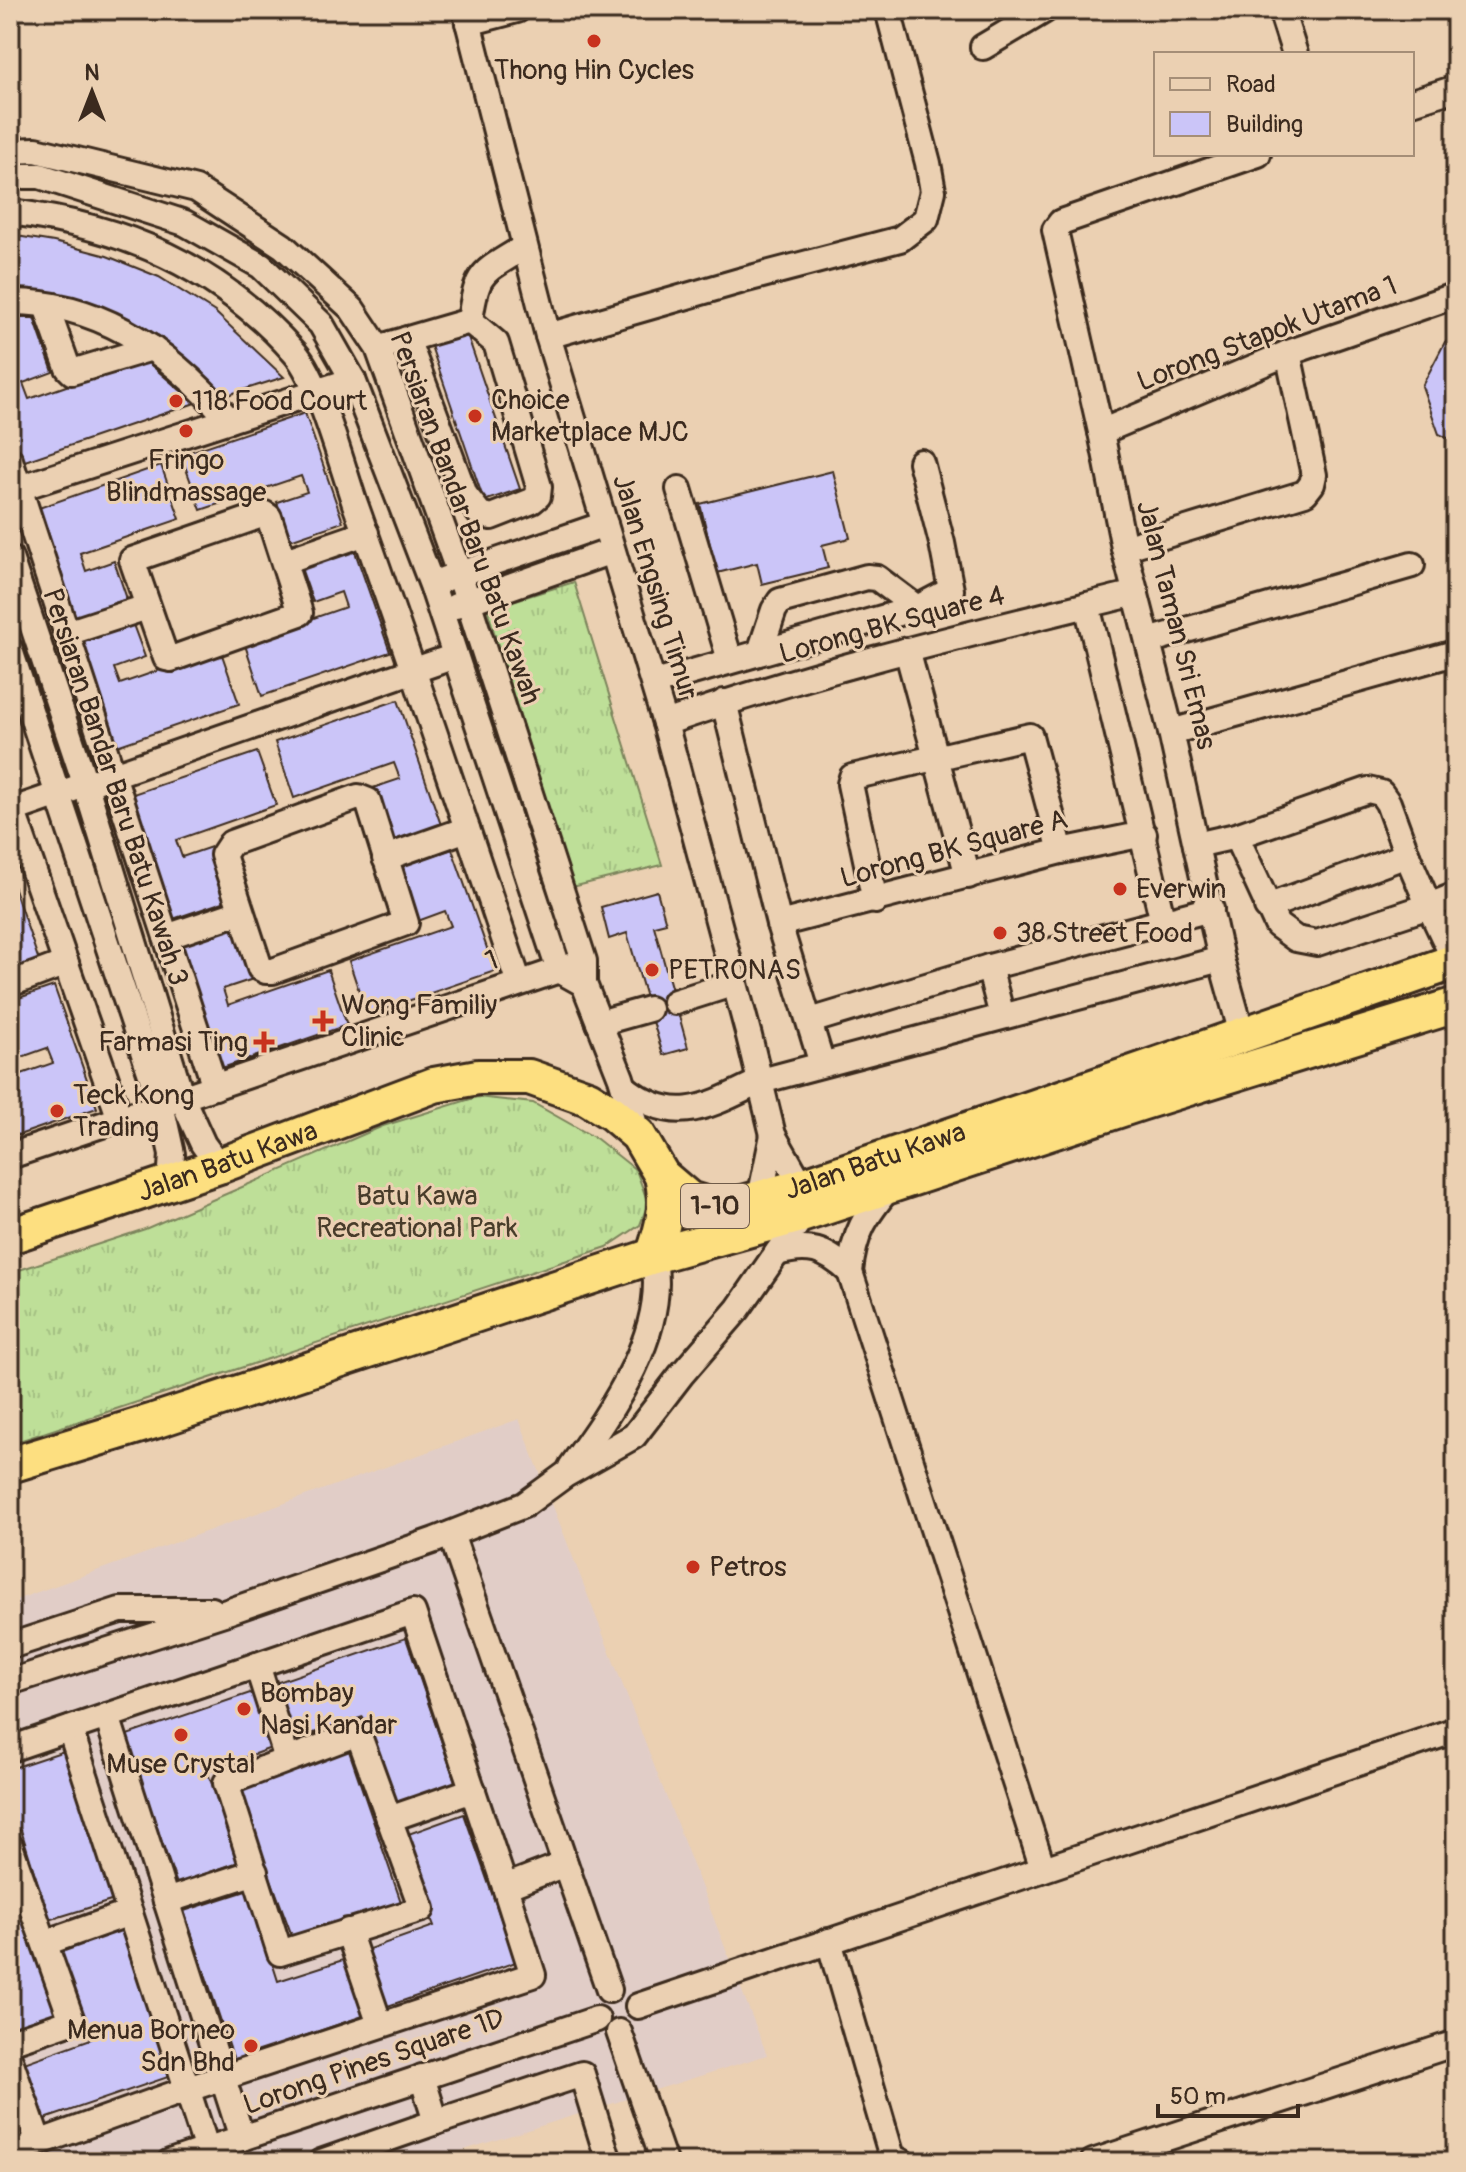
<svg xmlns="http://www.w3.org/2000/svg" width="1466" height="2172" font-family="Pangolin,sans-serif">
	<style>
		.built { fill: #e1cdc7 }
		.grass { fill: url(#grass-tufts); stroke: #7c845b; stroke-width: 2 }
		.building { fill: #cbc5f8; stroke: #3b2a1e; stroke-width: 2 }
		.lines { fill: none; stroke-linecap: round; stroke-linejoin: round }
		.minor-casing { stroke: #3b2a1e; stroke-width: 30 }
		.highway-casing { stroke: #3b2a1e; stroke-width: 40 }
		.minor { stroke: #ebd0b2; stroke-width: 24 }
		.highway { stroke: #fddf80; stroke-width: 34 }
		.poi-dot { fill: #c8321e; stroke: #ebd0b2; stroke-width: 3 }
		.labels { text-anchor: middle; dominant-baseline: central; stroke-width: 6; stroke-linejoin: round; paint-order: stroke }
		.shield { fill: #ebd0b2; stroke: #705c4a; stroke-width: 2 }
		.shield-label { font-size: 26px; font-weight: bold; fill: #3b2a1e }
		.poi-label { font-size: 28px; fill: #3b2a1e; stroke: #ebd0b2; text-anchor: start }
		.street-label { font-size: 28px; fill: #3b2a1e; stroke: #ebd0b2 }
		.park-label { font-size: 28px; fill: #483c2a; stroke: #ebd0b2 }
	</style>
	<defs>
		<pattern id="grass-tufts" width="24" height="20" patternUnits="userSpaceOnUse" patternTransform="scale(2)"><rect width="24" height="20" fill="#bedf98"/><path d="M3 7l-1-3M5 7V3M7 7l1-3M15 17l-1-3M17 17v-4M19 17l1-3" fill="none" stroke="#a4c083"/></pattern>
	</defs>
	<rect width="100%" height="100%" fill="#ebd0b2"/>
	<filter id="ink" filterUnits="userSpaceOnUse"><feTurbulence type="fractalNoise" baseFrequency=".0125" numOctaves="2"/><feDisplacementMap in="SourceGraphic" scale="16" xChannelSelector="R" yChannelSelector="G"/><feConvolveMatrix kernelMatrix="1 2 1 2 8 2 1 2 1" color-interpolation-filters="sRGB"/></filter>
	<g filter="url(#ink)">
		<polygon class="built" points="519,1419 767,2055 426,2162 10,2162 10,1602"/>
		<g class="grass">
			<polygon points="574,582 662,865 572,887 487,609"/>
			<polygon points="477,1097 533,1103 597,1139 636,1170 648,1203 640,1225 607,1247 10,1444 10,1273 145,1229 383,1126"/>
		</g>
		<g class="building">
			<polygon points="10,235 54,242 107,256 159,277 215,312 284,377 224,396 195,367 10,291"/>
			<polygon points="10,318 34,318 53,372 23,383 29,399 144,359 195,403 22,462 10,427"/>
			<polygon points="466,331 520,489 484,501 430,343"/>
			<polygon points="1456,340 1456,442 1439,434 1422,386 1445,342"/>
			<polygon points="305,413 343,522 290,540 277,502 307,492 301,476 201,510 181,455"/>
			<polygon points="161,465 180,519 80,553 86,571 114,561 127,599 71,618 33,510"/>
			<polygon points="833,471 850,538 822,545 828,568 762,584 757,563 717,573 700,504"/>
			<polygon points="353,546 390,652 262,696 244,642 346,607 341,592 313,602 300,565"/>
			<polygon points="132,622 145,657 114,668 120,684 220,649 239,704 114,747 77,641"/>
			<polygon points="398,700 441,825 389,843 370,789 400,779 394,763 294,798 275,742"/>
			<polygon points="257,752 276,805 176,840 182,857 211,847 229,900 173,919 130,795"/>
			<polygon points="452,849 495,971 367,1015 349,961 451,926 445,911 418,921 399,867"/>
			<polygon points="10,877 39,961 10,971"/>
			<polygon points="657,891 666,923 654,926 688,1048 663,1055 627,933 609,939 601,907"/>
			<polygon points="234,924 253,979 223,989 228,1005 328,970 347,1025 222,1068 178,943"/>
			<polygon points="54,986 97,1108 10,1138 10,1078 53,1063 47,1048 19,1058 10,1031 10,1001"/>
			<polygon points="406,1638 457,1787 392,1807 363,1717 295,1739 275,1683"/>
			<polygon points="256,1691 274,1747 207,1771 241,1861 177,1884 124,1736"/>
			<polygon points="347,1745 402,1905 294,1941 236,1786"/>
			<polygon points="64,1751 114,1900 49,1920 21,1830 10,1833 10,1769"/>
			<polygon points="464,1814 516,1962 385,2007 366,1950 434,1926 400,1837"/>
			<polygon points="10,1875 59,2018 10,2035"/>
			<polygon points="249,1890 278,1981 346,1959 366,2015 234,2060 184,1911"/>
			<polygon points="121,1927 174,2075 42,2120 24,2063 91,2039 58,1950"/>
			<polygon points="10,2091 24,2128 10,2132"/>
		</g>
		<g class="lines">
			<g class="minor-casing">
				<g id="minor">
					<polyline points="465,10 548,336 665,723 749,1036 773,1135 802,1186"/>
					<polyline points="1281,10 1295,54"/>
					<polyline points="468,23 517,10"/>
					<polyline points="983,47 1045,10"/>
					<polyline points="1412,102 1456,88"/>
					<polyline points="10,151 36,150 196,189 283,246 352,309 378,348 459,573 584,961 584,984 621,1078 638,1135"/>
					<polyline points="10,176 40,176 185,223 261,266 321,324 353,380 432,585 559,970 584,984"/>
					<path d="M10,212C123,226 218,266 295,353C319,380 342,466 355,504C412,663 465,823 519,983"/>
					<path d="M10,302C101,301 173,354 229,420"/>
					<polyline points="46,306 68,368 72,372 152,348"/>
					<path d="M470,321C477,269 482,274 524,247"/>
					<polyline points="548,336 743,280 900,239 926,219 933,191 928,163 888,10"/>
					<polyline points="407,339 465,495 480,514 491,517 532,501 538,496 539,487 496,343 470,321"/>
					<polyline points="391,344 470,321"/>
					<polyline points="1101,432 1288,353 1456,295"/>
					<polyline points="10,460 215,1087"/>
					<polyline points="679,489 730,660"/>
					<polyline points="10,491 353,380"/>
					<polygon points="265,514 269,517 300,613 171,659 166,658 132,560"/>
					<polyline points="1124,548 1305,493 1312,484 1314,475 1288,353"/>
					<polyline points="10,558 86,786 182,1098 203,1144 219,1166"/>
					<polyline points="285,561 366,533"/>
					<polyline points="445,579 605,524"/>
					<polyline points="1087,605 1163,922"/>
					<polyline points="456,606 612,551"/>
					<polyline points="67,633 147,607"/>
					<polyline points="1148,641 1412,565"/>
					<polyline points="10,650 161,1105 172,1154 170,1183"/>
					<polyline points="907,650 968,876"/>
					<polyline points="760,652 774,610 780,601 867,577 877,578 917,608"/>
					<polyline points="654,683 917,608 951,590 942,543 921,462"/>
					<polyline points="724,702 779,924 822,1064"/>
					<path d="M665,723C819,669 978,632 1136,593"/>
					<polyline points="1171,732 1451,654"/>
					<polygon points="358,797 368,801 406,923 273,971 266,971 260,968 223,855 231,843"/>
					<polyline points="10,803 120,1119"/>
					<polyline points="10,811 455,656"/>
					<polyline points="1236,836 1277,925 1296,939 1317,943 1429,906 1407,855 1267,907"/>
					<polyline points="1196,845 1236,836 1368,790 1381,793 1388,803 1407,855"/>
					<polyline points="385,858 467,829"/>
					<polyline points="875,901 850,784 852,777 1030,736 1061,851"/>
					<polyline points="779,924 1061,851 1144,834"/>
					<polyline points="166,937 240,912"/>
					<polyline points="1455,961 1429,906 1456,895"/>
					<polyline points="989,967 1002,1016"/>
					<polyline points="10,984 66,963"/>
					<polyline points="675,1002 735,983"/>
					<polyline points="810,1021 989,967 1211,909"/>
					<polyline points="599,1023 649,1009"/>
					<polyline points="1242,1034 1221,959 1171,732 1124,548 1101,432 1055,230 1061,222 1258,154"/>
					<path d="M624,1087C675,1128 709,1106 761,1081L1221,959"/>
					<polyline points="10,1156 574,965"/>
					<path d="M890,1186C865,1217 854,1232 850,1272L1043,1869"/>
					<polyline points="760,1198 773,1135"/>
					<path d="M777,1253C809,1244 825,1249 850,1272"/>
					<path d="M571,1467C611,1412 670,1329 653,1256"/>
					<polyline points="451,1534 609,1990"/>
					<polyline points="10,1646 120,1610 212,1610"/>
					<polyline points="257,1665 287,1759"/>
					<polyline points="10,1682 230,1611 435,1540 524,1505 565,1475 634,1436 681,1375 738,1309 804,1214"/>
					<polyline points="107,1716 242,2138"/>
					<polyline points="70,1729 207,2150"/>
					<polygon points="358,1733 422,1909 280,1953 226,1783"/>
					<polyline points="10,1749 413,1612 505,1887 565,1864"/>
					<polyline points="389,1819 473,1790"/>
					<polyline points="10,1846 72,2021 10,2042"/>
					<polyline points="166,1901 255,1872"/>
					<polyline points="348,1931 380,2025"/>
					<polyline points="829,1941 892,2157 902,2162"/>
					<polyline points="45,1943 130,1913"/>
					<polyline points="638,2006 1456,1730"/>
					<polyline points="619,2032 664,2162"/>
					<polyline points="10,2060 39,2143"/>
					<polyline points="422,2077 436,2122 582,2074 609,2162"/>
					<polyline points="10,2153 188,2089 533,1975 505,1887"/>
					<polyline points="170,2162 597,2019"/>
					<polyline points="321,2162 436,2122"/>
					<polyline points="1093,2162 1456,2043"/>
				</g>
			</g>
			<g class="highway-casing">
				<g id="highway">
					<path id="s1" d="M10,1236L219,1166L434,1085L478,1077H529L588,1098L612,1113L638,1135L662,1176L689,1199L708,1205L733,1206L802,1186L1035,1107L1456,961"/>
					<path d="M653,1256C663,1228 669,1206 662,1176"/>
					<polyline points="10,1465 154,1421 653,1256 804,1214 1140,1103 1456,1005"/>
				</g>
			</g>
			<use href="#minor" class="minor"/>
			<use href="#highway" class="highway"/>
		</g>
	</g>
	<g class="poi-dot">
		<circle cx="594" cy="41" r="8"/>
		<circle cx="176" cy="401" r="8"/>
		<circle cx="475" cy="416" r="8"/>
		<circle cx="186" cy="431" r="8"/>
		<circle cx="1120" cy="889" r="8"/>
		<circle cx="1000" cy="933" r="8"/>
		<circle cx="652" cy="970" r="8"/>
		<path d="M319 1009h8v8h8v8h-8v8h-8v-8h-8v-8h8z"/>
		<path d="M260 1030h8v8h8v8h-8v8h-8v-8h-8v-8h8z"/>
		<circle cx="57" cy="1111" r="8"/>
		<circle cx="693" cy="1567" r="8"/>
		<circle cx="244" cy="1709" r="8"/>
		<circle cx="181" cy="1735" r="8"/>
		<circle cx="251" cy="2046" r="8"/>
	</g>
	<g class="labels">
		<rect class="shield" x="681" y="1184" width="68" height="44" rx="6"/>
		<g class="shield-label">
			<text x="715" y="1206">1-10</text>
		</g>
		<g class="poi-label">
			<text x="594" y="70" text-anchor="middle">Thong Hin Cycles</text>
			<text x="491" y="400">Choice<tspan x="491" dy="32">Marketplace MJC</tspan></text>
			<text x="192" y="401">118 Food Court</text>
			<text x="186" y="460" text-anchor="middle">Fringo<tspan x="186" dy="32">Blindmassage</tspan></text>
			<text x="1136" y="889">Everwin</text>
			<text x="1016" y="933">38 Street Food</text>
			<text x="668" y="970">PETRONAS</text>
			<text x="341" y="1005">Wong Familiy<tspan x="341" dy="32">Clinic</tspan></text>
			<text x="248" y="1042" text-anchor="end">Farmasi Ting</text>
			<text x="73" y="1095">Teck Kong<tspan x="73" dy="32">Trading</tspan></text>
			<text x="709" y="1567">Petros</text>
			<text x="260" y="1693">Bombay<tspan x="260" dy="32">Nasi Kandar</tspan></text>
			<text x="181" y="1764" text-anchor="middle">Muse Crystal</text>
			<text x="235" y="2030" text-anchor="end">Menua Borneo<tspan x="235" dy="32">Sdn Bhd</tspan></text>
		</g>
		<g class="street-label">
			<text transform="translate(1267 334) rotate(-21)">Lorong Stapok Utama 1</text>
			<text transform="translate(465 518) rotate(70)">Persiaran Bandar Baru Batu Kawah</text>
			<text transform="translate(655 587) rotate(73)">Jalan Engsing Timur</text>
			<text transform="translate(892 625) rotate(-15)">Lorong BK Square 4</text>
			<text transform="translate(1176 625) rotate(76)">Jalan Taman Sri Emas</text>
			<text transform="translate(115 787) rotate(72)">Persiaran Bandar Baru Batu Kawah 3</text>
			<text transform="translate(954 849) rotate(-15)">Lorong BK Square A</text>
			<text transform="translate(492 961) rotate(-19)">1</text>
			<text stroke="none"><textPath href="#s1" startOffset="948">Jalan Batu Kawa</textPath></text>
			<text stroke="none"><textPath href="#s1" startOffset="230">Jalan Batu Kawa</textPath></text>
			<text transform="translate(374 2062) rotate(-19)">Lorong Pines Square 1D</text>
		</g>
		<g class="park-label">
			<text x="417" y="1196">Batu Kawa<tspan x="417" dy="32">Recreational Park</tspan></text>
		</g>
	</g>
	<rect width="1466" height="2172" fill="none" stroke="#ebd0b2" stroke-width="40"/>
	<rect x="20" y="20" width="1426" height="2132" fill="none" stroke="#3b2a1e" stroke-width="3" filter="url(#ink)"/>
	<rect x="1154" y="52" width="260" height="104" fill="#ebd0b2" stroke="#a58e77" stroke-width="2"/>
	<rect x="1170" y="78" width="40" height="12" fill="#ebd0b2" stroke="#a58e77" stroke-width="2"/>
	<text x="1226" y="92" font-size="24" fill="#3b2a1e">Road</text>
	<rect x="1170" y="112" width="40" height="24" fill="#cbc5f8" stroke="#a58e77" stroke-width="2"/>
	<text x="1226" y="132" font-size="24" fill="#3b2a1e">Building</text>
	<g transform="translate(92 92)" stroke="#ebd0b2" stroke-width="6" paint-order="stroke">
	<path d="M0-6L14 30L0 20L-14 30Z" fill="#3b2a1e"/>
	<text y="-12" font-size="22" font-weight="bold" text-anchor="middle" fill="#3b2a1e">N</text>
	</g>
	<path d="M1158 2104v12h140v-12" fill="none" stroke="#3b2a1e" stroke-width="4"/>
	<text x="1170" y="2104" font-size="24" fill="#3b2a1e" stroke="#ebd0b2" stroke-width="6" paint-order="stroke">50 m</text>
</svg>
